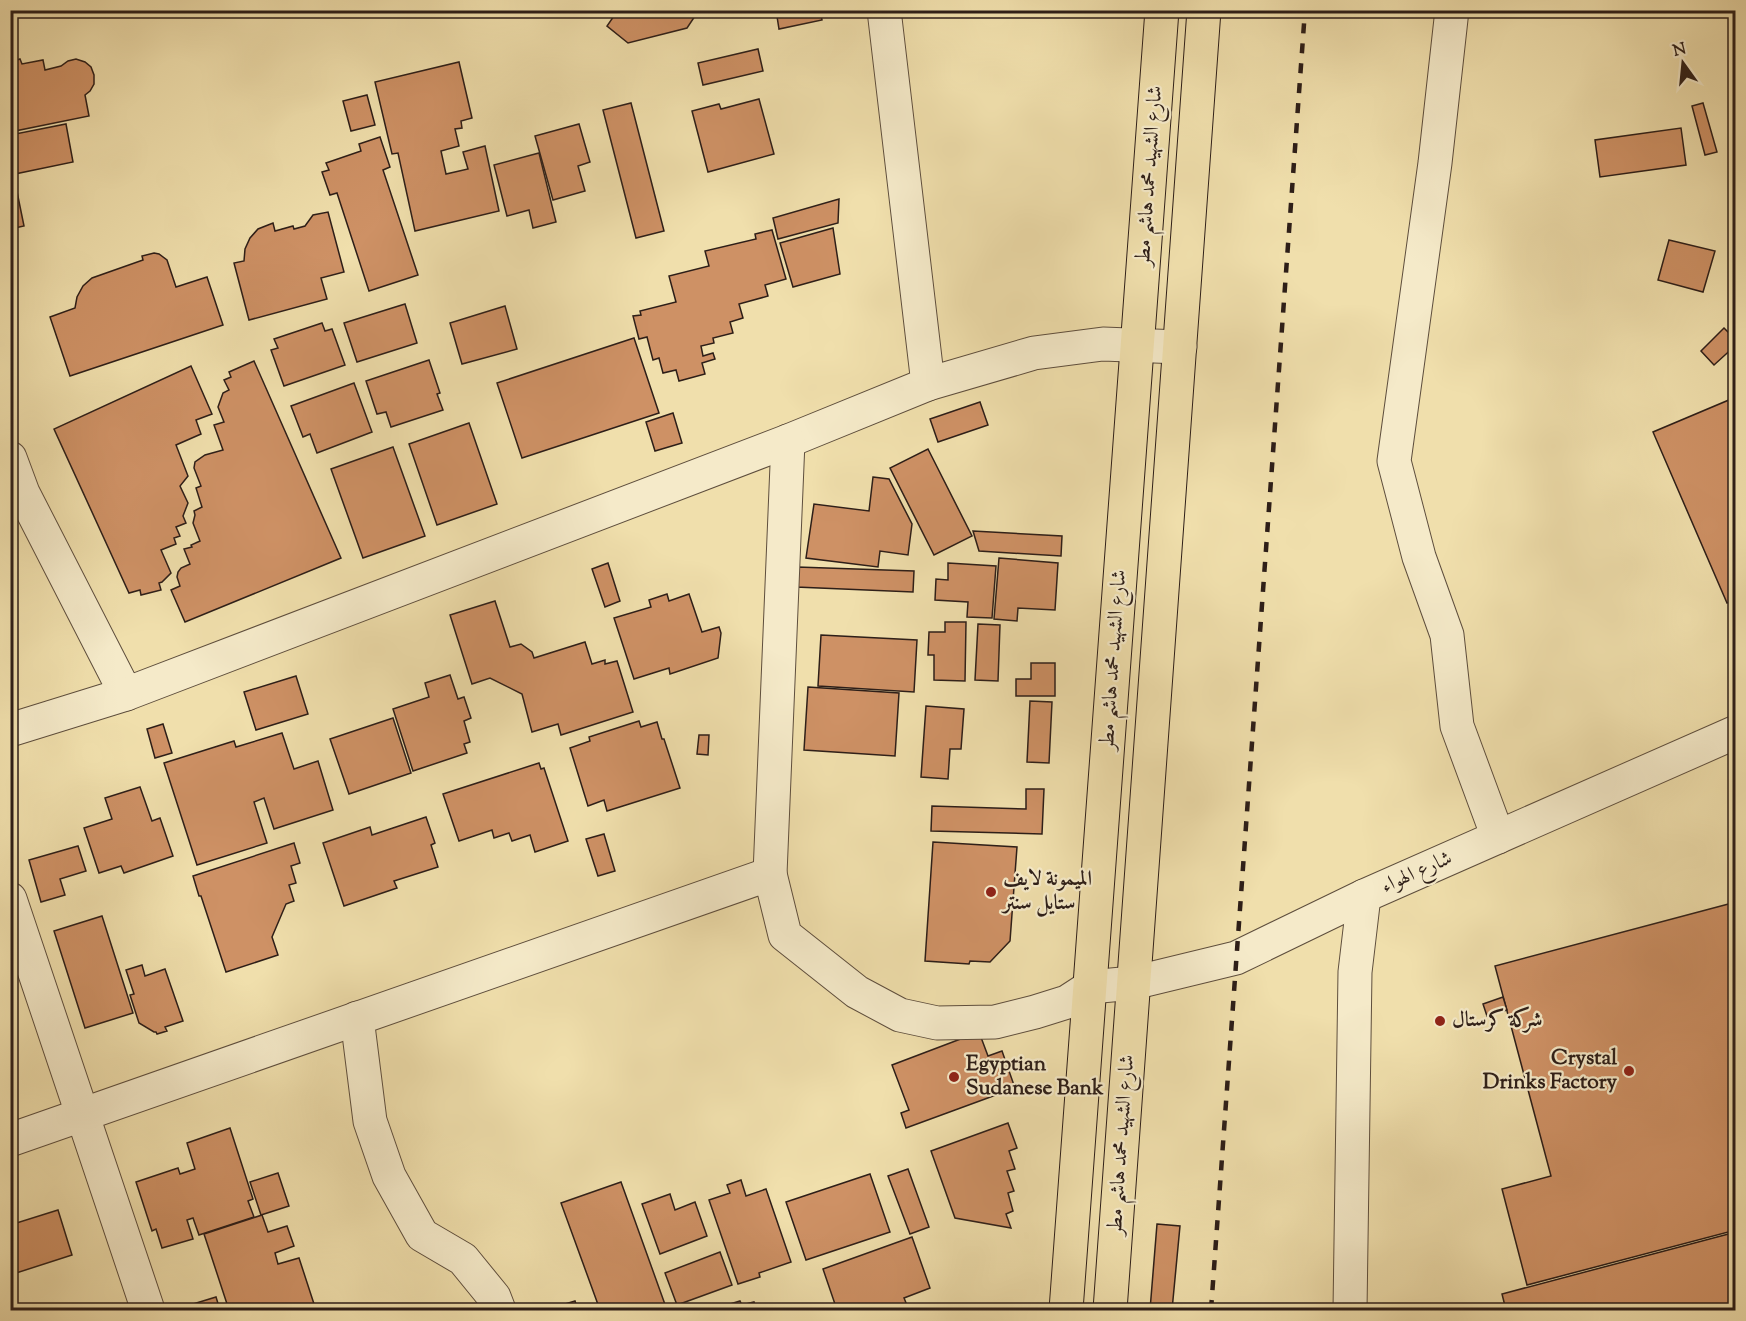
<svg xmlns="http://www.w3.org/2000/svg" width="1746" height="1321" font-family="'Sorts Mill Goudy',Amiri,serif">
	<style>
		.building { fill: #ce9165; stroke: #2d1e18; stroke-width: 1.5 }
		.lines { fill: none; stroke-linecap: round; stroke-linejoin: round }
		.minor-casing { stroke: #5e4e3d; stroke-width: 35 }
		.major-casing { stroke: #2d1e18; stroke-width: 35 }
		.minor { stroke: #f5eac9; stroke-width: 33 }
		.major { stroke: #f0dfac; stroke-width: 33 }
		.rail { stroke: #2d1e18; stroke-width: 4.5; stroke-dasharray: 10 10; stroke-linecap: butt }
		.poi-dot { fill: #8f2418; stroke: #f5eac9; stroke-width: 2 }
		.labels { text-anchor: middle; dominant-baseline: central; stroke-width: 4.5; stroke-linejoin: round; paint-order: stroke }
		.street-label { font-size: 21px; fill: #2d1e18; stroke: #f5eac9 }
		.poi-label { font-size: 21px; font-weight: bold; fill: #2d1e18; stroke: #f5eac9; text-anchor: start }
	</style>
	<rect width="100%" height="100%" fill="#f0dfac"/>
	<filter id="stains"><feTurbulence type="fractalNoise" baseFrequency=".00333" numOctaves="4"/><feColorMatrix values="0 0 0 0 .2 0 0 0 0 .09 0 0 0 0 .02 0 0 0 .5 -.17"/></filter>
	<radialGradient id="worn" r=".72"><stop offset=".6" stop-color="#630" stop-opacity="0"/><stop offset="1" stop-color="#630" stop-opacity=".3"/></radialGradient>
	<g class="building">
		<polygon points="618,10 699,10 687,28 628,43 607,26"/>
		<polygon points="776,10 820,10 822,20 779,29"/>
		<polygon points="758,49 763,71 703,85 698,63"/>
		<polygon points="20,59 22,64 43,60 45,70 61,66 68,61 76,59 85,62 91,67 94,75 94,84 90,91 85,95 89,116 10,132 10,62"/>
		<polygon points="459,62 472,118 461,121 462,128 455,129 459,146 441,151 446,174 468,169 463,152 485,146 499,211 415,231 398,153 392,154 375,82"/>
		<polygon points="367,95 375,125 351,131 343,101"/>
		<polygon points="759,99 774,154 708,172 692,111 719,104 721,109"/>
		<polygon points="631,103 664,231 636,238 603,110"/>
		<polygon points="1703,103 1717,152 1705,155 1692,106"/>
		<polygon points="66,124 73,162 10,175 10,135"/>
		<polygon points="579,124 590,162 578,166 585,191 553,200 535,136"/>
		<polygon points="1681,128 1686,165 1600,177 1595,140"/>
		<polygon points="380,137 390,167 383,170 418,275 369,291 337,193 330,195 322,172 329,170 326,163 361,151 359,144"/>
		<polygon points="539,153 556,222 533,228 529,210 507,216 494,165"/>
		<polygon points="14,177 24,226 10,229 10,178"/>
		<polygon points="839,199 838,223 778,239 773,218"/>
		<polygon points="328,212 344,272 321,278 327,299 249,320 234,263 244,261 245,249 250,238 258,229 273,223 275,231 293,226 294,229 305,226 313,215"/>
		<polygon points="833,228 840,274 793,287 780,243"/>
		<polygon points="772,230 786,279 765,285 768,296 739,304 743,318 730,322 733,333 713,338 714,343 701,346 703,356 713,353 715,359 702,363 705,374 679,381 676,370 663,373 659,358 653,360 647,337 639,339 633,316 641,315 640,311 676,302 669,276 709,266 705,251 756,239 755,234"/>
		<polygon points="1669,240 1715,251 1703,292 1658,280"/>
		<polygon points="154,253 159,254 167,260 176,287 207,277 223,325 70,376 50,317 75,308 77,297 83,286 92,278 143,260 142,256"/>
		<polygon points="405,304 417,343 357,362 344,323"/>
		<polygon points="505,306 517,349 462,364 450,323"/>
		<polygon points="322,323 325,331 332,329 345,365 284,386 271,350 278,348 274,339"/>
		<polygon points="1724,328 1736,340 1736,345 1714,365 1701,351"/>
		<polygon points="634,338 659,413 522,458 497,383"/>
		<polygon points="429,360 440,393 437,394 443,410 391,427 386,412 377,414 366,381"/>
		<polygon points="254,361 341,558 185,622 171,590 180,586 177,577 178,572 181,568 190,564 184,549 192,547 191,545 200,541 193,523 195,515 194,511 202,507 196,488 201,486 194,468 195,462 205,455 223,450 214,425 224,422 218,407 223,393 229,390 224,380 231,377 229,372"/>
		<polygon points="191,366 212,414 196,420 201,434 176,445 188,476 180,486 188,503 183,516 186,523 176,527 180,536 174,538 176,544 161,550 171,573 162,582 159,583 161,590 141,595 140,590 129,593 54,429"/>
		<polygon points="354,383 372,432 317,453 310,434 303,437 291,406"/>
		<polygon points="1736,397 1736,599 1727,603 1653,432"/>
		<polygon points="980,402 988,425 938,442 930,419"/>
		<polygon points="673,413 682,443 655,451 646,422"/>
		<polygon points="469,423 497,504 437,525 409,444"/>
		<polygon points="393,447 425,536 363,558 331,469"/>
		<polygon points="928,449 972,536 934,555 890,468"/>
		<polygon points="873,477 889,479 912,524 908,555 880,551 878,567 806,558 814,504 869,511"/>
		<polygon points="973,531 1062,536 1061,556 979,551"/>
		<polygon points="999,558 1058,563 1055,610 1018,608 1017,621 994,619"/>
		<polygon points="608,563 620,601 605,607 592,569"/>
		<polygon points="948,563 996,566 992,618 967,617 968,602 935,600 936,579 948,580"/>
		<polygon points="797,567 914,571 913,592 796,587"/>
		<polygon points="667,594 669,601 689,594 702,632 719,627 721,633 718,658 670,674 669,668 634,679 614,618 651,607 649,600"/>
		<polygon points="495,601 510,647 521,644 532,652 534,658 585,642 592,664 605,660 605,664 617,661 633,712 561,735 558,724 532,732 522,694 490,678 472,684 450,615"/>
		<polygon points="945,622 966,622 965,681 934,680 934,655 928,655 929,632 945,632"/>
		<polygon points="978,624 1000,625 998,681 975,680"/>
		<polygon points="821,635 917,640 914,692 818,686"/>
		<polygon points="1031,663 1055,663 1055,696 1016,696 1016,679 1031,679"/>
		<polygon points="450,675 458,699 464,697 471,718 464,721 470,742 464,744 467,753 413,771 393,709 429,697 425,683"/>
		<polygon points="296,676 308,714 256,730 244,692"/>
		<polygon points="808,687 899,693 895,756 804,750"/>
		<polygon points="1030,701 1052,702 1049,763 1027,762"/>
		<polygon points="926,706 964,709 961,749 950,749 948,779 921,777"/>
		<polygon points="393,718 411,773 349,794 330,739"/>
		<polygon points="639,721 641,727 657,722 662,739 664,739 680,788 607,811 604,800 588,806 570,748 590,741 589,737"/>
		<polygon points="163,724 172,753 155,758 147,729"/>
		<polygon points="282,733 294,769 318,761 333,810 274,829 264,798 254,802 267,843 197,865 164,763 234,741 236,747"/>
		<polygon points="699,735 709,735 708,755 697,754"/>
		<polygon points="539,763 541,769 544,768 568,841 535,852 530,835 512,841 509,833 494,838 492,830 459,841 443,794"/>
		<polygon points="140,787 152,821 160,818 173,856 124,873 121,866 99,873 84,828 112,819 105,798"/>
		<polygon points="1026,789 1044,789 1042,834 931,831 932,806 1026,809"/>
		<polygon points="426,817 435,843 431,845 438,867 394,881 397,888 344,906 323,843 370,827 372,835"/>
		<polygon points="604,834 615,871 598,876 586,839"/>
		<polygon points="933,842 1017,847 1010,941 990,962 970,961 969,964 925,961"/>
		<polygon points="294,843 300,863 291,866 296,883 289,885 294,901 286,904 272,937 278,955 226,972 201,896 199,896 193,876"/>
		<polygon points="78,846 86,871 60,879 65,895 41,902 29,860"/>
		<polygon points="1736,902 1736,1230 1527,1285 1502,1189 1551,1176 1495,966"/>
		<polygon points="102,916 133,1013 85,1028 54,931"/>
		<polygon points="142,965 145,976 165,969 183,1021 165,1027 167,1031 157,1034 156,1032 154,1032 139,1023 130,995 134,994 126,970"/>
		<polygon points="1503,997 1507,1010 1487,1016 1483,1004"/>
		<polygon points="979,1032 988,1056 1002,1051 1015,1088 906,1128 901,1113 909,1110 892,1065"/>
		<polygon points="1008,1123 1017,1148 1009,1151 1015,1169 1007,1171 1014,1191 1008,1193 1013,1211 1006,1214 1011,1228 955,1218 931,1151"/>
		<polygon points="230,1128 253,1199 248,1201 254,1217 199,1235 193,1218 187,1220 193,1239 162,1248 156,1229 152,1231 136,1182 178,1168 180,1174 195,1169 187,1143"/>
		<polygon points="908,1169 929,1227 910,1234 888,1176"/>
		<polygon points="278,1173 289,1206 261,1215 250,1182"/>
		<polygon points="870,1174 890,1232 806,1260 786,1202"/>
		<polygon points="741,1180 746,1196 766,1189 791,1262 759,1273 760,1277 738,1284 709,1200 730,1193 727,1185"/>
		<polygon points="621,1182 667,1310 600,1310 561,1203"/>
		<polygon points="670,1194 675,1210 695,1202 707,1236 660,1254 642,1204"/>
		<polygon points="58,1210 72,1255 10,1275 10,1225"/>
		<polygon points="262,1215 268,1232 287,1226 294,1246 275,1253 278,1264 299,1258 316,1310 229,1310 204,1234"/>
		<polygon points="1157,1224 1180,1226 1172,1310 1150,1310"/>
		<polygon points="1736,1232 1736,1310 1506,1310 1502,1294"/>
		<polygon points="912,1237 930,1288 904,1298 909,1310 837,1310 823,1269"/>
		<polygon points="720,1252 732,1285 677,1305 665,1273"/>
		<polygon points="216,1297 220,1310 195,1310 193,1304"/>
		<polygon points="575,1301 578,1310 546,1310"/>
		<polygon points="740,1301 742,1305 754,1302 757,1310 711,1310"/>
	</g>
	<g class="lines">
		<g class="minor-casing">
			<g id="minor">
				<polyline points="884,10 928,384"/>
				<polyline points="1452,10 1435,163 1394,461 1419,557 1447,635 1457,726 1498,837"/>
				<polyline points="10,458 23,493 126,694 788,441 928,384 1034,353 1103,344 1180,347"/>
				<polyline points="10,730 126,694"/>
				<polyline points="770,874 788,441"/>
				<polyline points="10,899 148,1310"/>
				<polyline points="357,1018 370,1121 389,1176 422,1235 463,1259 494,1297 499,1310"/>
				<polyline points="10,1140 770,874 785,935 857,992 900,1015 937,1023 995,1022 1035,1012 1067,1002 1090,987 1133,983 1236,958 1364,896 1736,732"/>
				<polyline points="1350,1310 1355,972 1364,896"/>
			</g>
		</g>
		<g class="major-casing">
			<g id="major">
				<polyline points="1066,1310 1162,10"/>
				<polyline points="1110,1310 1204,10"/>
			</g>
		</g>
		<use href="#minor" class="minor"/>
		<use href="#major" class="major"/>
		<polyline class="rail" points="1211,1310 1305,10"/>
	</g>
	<g class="poi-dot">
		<circle cx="991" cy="892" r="6"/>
		<circle cx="1440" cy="1021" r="6"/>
		<circle cx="1629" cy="1071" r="6"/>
		<circle cx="954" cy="1077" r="6"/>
	</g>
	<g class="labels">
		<g class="street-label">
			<text transform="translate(1150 176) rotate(-86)">شارع الشهيد محمد هاشم مطر</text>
			<text transform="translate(1114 660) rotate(-86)">شارع الشهيد محمد هاشم مطر</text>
			<text transform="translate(1417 873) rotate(-24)">شارع الهواء</text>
			<text transform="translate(1122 1145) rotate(-86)">شارع الشهيد محمد هاشم مطر</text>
		</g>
		<g class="poi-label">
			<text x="1003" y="880">الميمونة لايف<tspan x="1003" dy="24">ستايل سنتر</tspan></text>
			<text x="1452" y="1021">شركة كرستال</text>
			<text x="1617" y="1059" text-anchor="end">Crystal<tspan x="1617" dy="24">Drinks Factory</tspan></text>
			<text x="966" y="1065">Egyptian<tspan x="966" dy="24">Sudanese Bank</tspan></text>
		</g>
	</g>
	<rect width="1746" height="1321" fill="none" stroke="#f0dfac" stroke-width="36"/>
	<rect x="12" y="12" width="1722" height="1297" fill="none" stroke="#2d1e18" stroke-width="3"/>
	<rect x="18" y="18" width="1710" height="1285" fill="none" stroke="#2d1e18" stroke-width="1.5"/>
	<g transform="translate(1683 63) rotate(345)" stroke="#f5eac9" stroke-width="4.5" paint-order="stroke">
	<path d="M0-4.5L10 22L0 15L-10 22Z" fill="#2d1e18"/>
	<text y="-9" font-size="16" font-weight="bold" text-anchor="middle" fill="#2d1e18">N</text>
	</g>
	<rect width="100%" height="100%" filter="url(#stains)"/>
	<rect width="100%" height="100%" fill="url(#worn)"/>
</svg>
